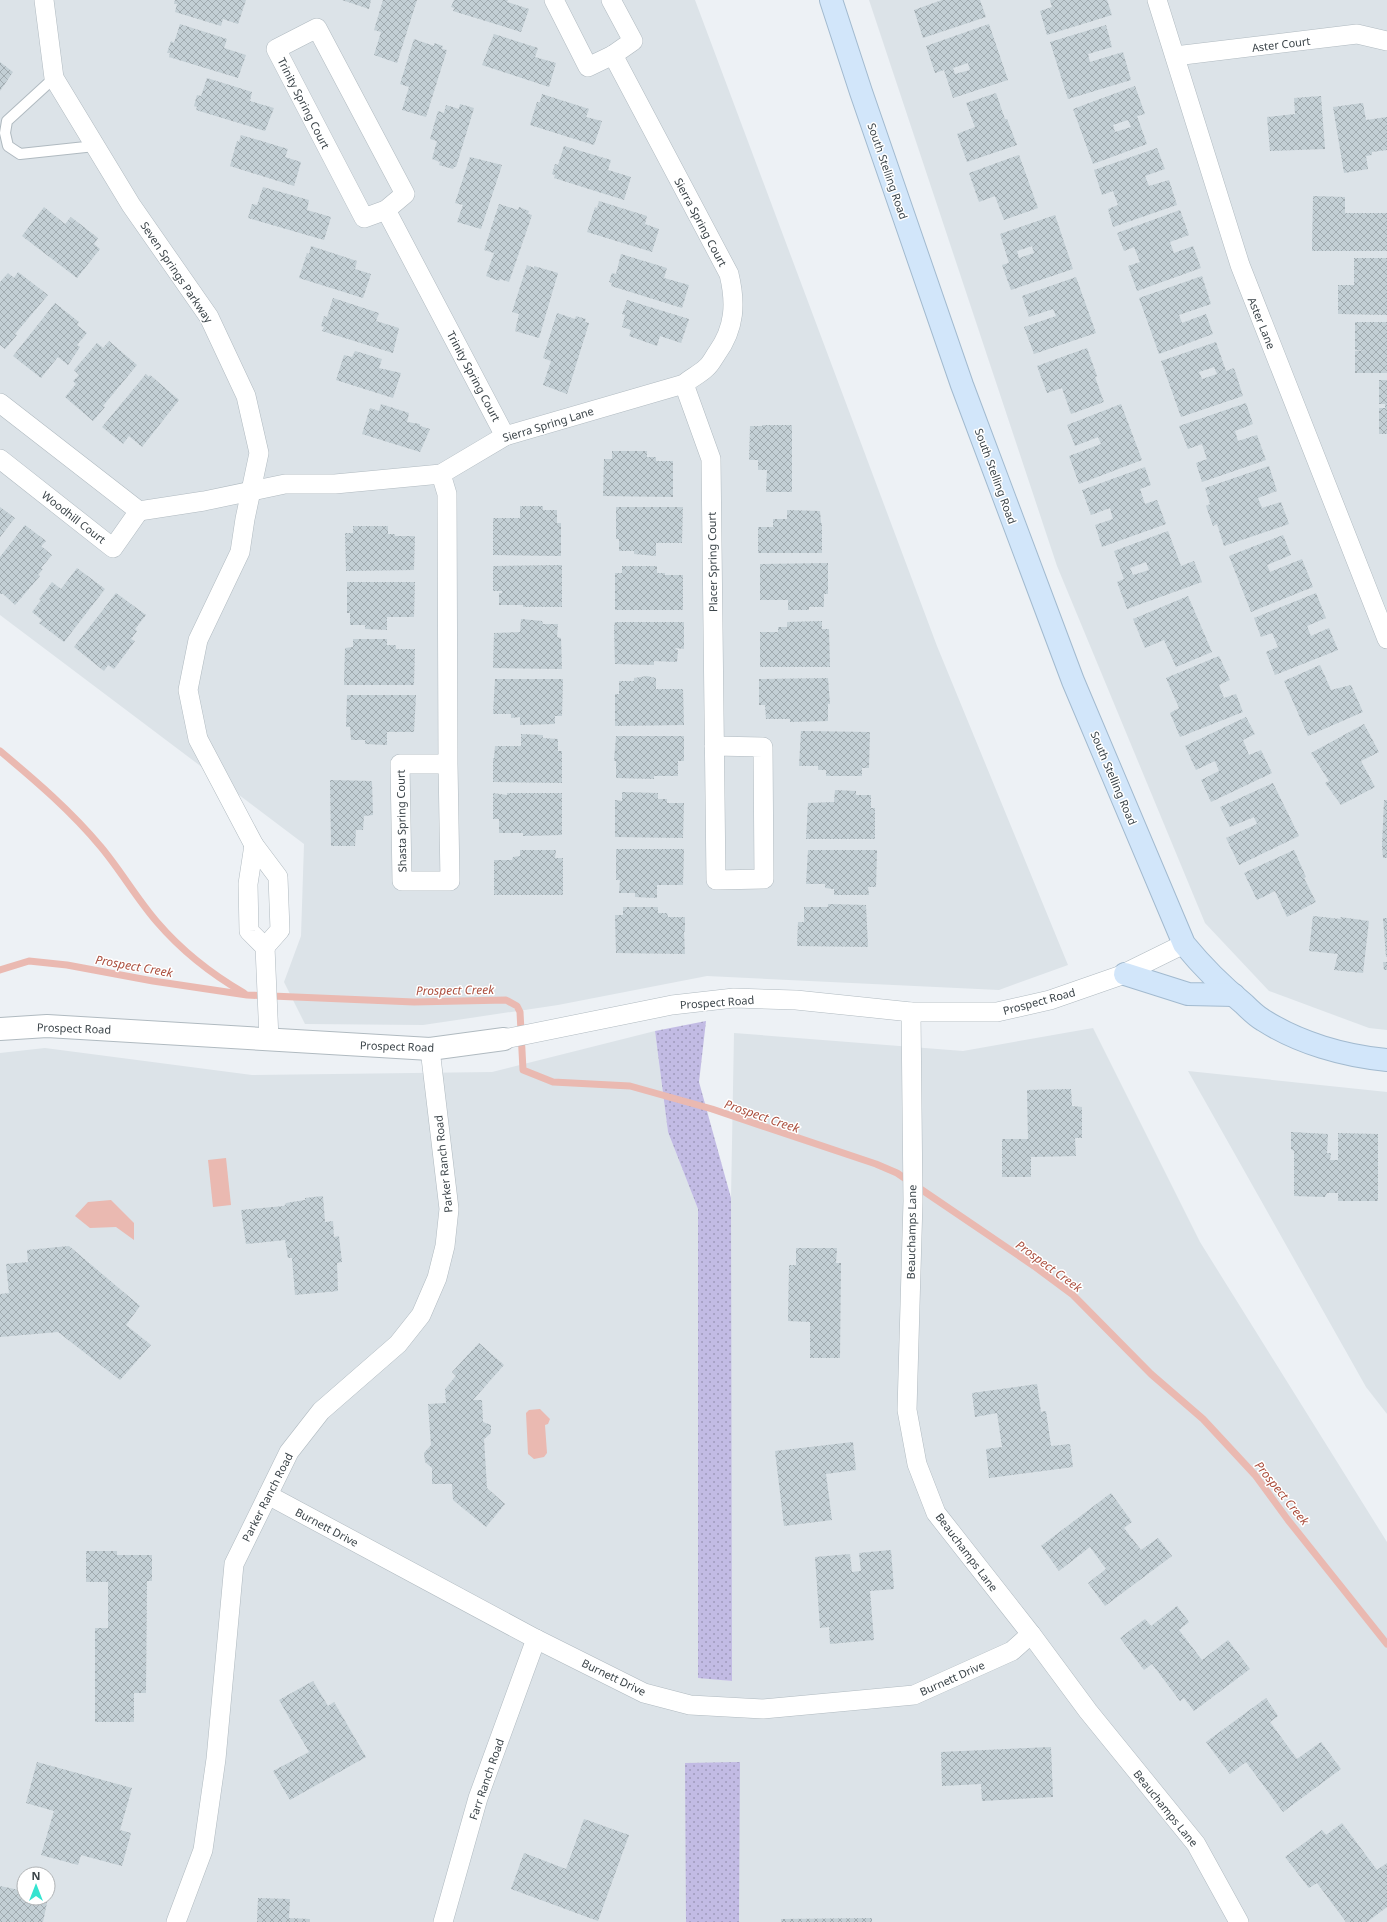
<svg xmlns="http://www.w3.org/2000/svg" width="1387" height="1922" font-family="'Noto Sans',sans-serif">
	<style>
		.residential { fill: #dce3e8; fill-rule: evenodd }
		.grass { fill: url(#grass-dots) }
		.water { fill: #eab9b1 }
		.lines { fill: none; stroke-linecap: round; stroke-linejoin: round }
		.stream { stroke: #eab9b1; stroke-width: 7 }
		.building { fill: url(#building-cross-hatch); fill-rule: evenodd }
		.service-casing { stroke: #b0bac0; stroke-width: 12 }
		.minor-casing { stroke: #b0bac0; stroke-width: 20 }
		.tertiary-casing { stroke: #b0bac0; stroke-width: 24 }
		.secondary-casing { stroke: #a2bacf; stroke-width: 24 }
		.service { stroke: #fff; stroke-width: 10 }
		.minor { stroke: #fff; stroke-width: 19 }
		.tertiary { stroke: #fff; stroke-width: 22 }
		.secondary { stroke: #d2e6fa; stroke-width: 22 }
		.labels { text-anchor: middle; dominant-baseline: central; stroke-width: 3; stroke-linejoin: round; paint-order: stroke }
		.street-label { font-size: 11px; fill: #3b4449; stroke: #fff }
		.water-label { font-size: 12px; font-style: italic; fill: #ab4f3e; stroke: #fff }
	</style>
	<defs>
		<pattern id="grass-dots" width="8" height="8" patternUnits="userSpaceOnUse"><rect width="8" height="8" fill="#c2bbe4"/><path d="M2 2h.1M6 6h.1" fill="none" stroke="#9f9abb" stroke-width="1.8" stroke-linecap="round"/></pattern>
		<pattern id="building-cross-hatch" width="8" height="8" patternUnits="userSpaceOnUse"><rect width="8" height="8" fill="#c3cfd5"/><path d="M0 0l8 8M0 8l8-8" fill="none" stroke="#a0aaaf"/></pattern>
	</defs>
	<rect width="100%" height="100%" fill="#edf1f5"/>
	<g class="residential">
		<polygon points="0,0 695,0 937,646 1068,965 999,990 707,976 558,1005 423,1025 305,1024 284,982 301,936 304,844 0,615"/>
		<polygon points="869,0 1387,0 1387,1030 1369,1028 1269,991 1205,923 1057,566"/>
		<path d="M1093,1028L1200,1242L1387,1542V1922H0V1053L45,1048L252,1075L492,1072L655,1031L668,1132L698,1209V1677L731,1681V1198L734,1033L963,1051ZM24,1874H48V1898H24Z"/>
		<polygon points="1188,1071 1387,1092 1387,1414 1366,1387"/>
	</g>
	<g class="grass">
		<polygon points="706,1021 699,1082 731,1198 732,1681 698,1678 698,1209 668,1132 655,1031"/>
		<polygon points="740,1762 739,1922 686,1922 685,1763"/>
	</g>
	<g class="water">
		<polygon points="226,1158 231,1205 213,1207 208,1160"/>
		<polygon points="111,1200 134,1223 134,1240 116,1227 90,1228 75,1216 88,1202"/>
		<polygon points="540,1409 550,1419 548,1424 545,1425 547,1453 544,1457 534,1459 528,1454 526,1413 529,1410"/>
	</g>
	<g class="lines">
		<g class="stream">
			<path d="M0,751C36,781 71,811 101,847C121,871 137,899 157,922C181,950 213,975 244,993"/>
			<polyline points="0,970 29,961 67,965 153,981 247,995 414,1002 506,1000 517,1006 520,1012 523,1070 553,1082 630,1086 712,1109 876,1164 897,1173 1034,1266 1073,1295 1151,1374 1203,1419 1255,1475 1288,1520 1387,1644"/>
		</g>
	</g>
	<g class="building">
		<polygon points="175,0 246,0 238,24 223,19 221,26 175,12 177,4 174,4"/>
		<polygon points="342,0 371,0 369,9"/>
		<polygon points="383,0 417,0 397,63 374,55 381,32 374,30"/>
		<polygon points="454,0 508,0 507,2 529,9 521,32 453,11 454,8 451,7"/>
		<polygon points="942,0 980,0 986,17 923,38 914,10"/>
		<polygon points="1050,0 1107,0 1112,15 1047,35 1040,11 1052,7"/>
		<polygon points="180,24 227,39 224,48 246,55 238,78 169,57 170,53 167,53 171,41 174,43"/>
		<path d="M989,24L1008,80L953,98L944,70L935,73L926,46ZM968,63L970,70L955,74L953,68Z"/>
		<polygon points="1106,25 1112,47 1088,54 1090,62 1123,52 1131,80 1068,99 1050,42"/>
		<polygon points="494,34 538,48 535,57 556,63 549,87 482,65"/>
		<polygon points="414,39 434,46 434,43 443,46 442,49 447,50 426,117 402,110 409,87 400,84"/>
		<polygon points="0,62 13,72 0,91"/>
		<polygon points="207,78 252,92 250,101 274,108 265,131 196,110 197,107 194,106 197,95 201,96"/>
		<path d="M1135,86L1145,114L1137,116L1147,144L1093,164L1073,109ZM1128,120L1131,127L1115,132L1113,125Z"/>
		<polygon points="996,93 1005,119 1007,119 1017,145 967,162 957,134 975,127 966,103"/>
		<polygon points="542,94 589,109 586,117 602,121 594,145 530,125 537,102 540,102"/>
		<polygon points="1321,96 1325,149 1270,151 1267,117 1295,114 1294,98"/>
		<polygon points="1363,103 1366,120 1387,117 1387,150 1372,152 1372,155 1366,156 1368,169 1344,173 1333,107"/>
		<polygon points="460,104 474,108 456,167 454,167 453,169 439,165 440,162 432,159 437,141 430,139 438,111 444,113 446,105 459,109"/>
		<polygon points="241,135 288,149 285,157 301,162 294,186 230,166 237,141 239,142"/>
		<polygon points="564,146 611,160 608,170 631,177 624,200 554,178 555,175 552,174 555,164 558,165"/>
		<polygon points="1157,148 1165,169 1145,176 1149,186 1169,180 1177,205 1113,227 1108,209 1118,205 1113,191 1102,195 1094,170"/>
		<polygon points="1019,155 1038,208 1004,220 995,196 979,202 969,173"/>
		<polygon points="470,157 502,165 481,229 457,222 463,205 455,203"/>
		<polygon points="263,187 309,200 307,210 331,217 324,240 248,218 252,204 257,205"/>
		<polygon points="1313,196 1345,197 1345,213 1387,213 1387,251 1312,251"/>
		<polygon points="599,201 647,216 645,224 659,229 652,252 587,232 595,207 597,208"/>
		<polygon points="499,204 518,210 519,207 529,211 528,214 532,215 509,282 500,279 499,281 486,276 494,253 484,250"/>
		<polygon points="44,207 65,224 71,217 98,238 94,244 100,249 77,278 22,236"/>
		<polygon points="1180,210 1189,235 1170,242 1174,253 1193,246 1201,268 1137,291 1128,266 1140,262 1134,247 1124,251 1117,233"/>
		<path d="M1055,215L1073,269L1011,290L1002,265L1009,263L1000,234ZM1032,246L1034,253L1019,258L1017,251Z"/>
		<polygon points="311,246 357,261 355,269 371,274 363,298 299,278 307,253 309,254"/>
		<polygon points="621,254 667,268 664,278 689,285 682,308 611,286 612,283 609,282 612,273 616,274"/>
		<polygon points="1354,258 1387,258 1387,315 1338,314 1338,285 1354,285"/>
		<polygon points="527,265 534,268 534,266 558,273 539,338 515,331 519,314 512,312"/>
		<polygon points="18,272 48,295 15,334 17,335 5,349 0,345 0,282 8,273 14,278"/>
		<polygon points="1202,276 1211,304 1179,315 1182,323 1206,314 1213,334 1159,354 1139,298"/>
		<polygon points="1076,277 1096,333 1034,354 1024,327 1056,316 1053,309 1029,317 1022,296"/>
		<polygon points="333,298 379,313 376,321 399,328 393,353 322,331 324,327 321,326 324,316 327,317"/>
		<polygon points="627,300 689,319 681,343 660,336 657,346 629,336 631,330 622,327 625,315 622,314"/>
		<polygon points="55,303 79,322 77,325 87,333 77,345 80,347 68,365 58,357 41,378 13,356"/>
		<polygon points="557,313 575,319 576,316 586,319 585,322 589,323 567,394 543,385 551,361 543,358"/>
		<polygon points="1355,322 1387,322 1387,373 1355,373 1355,351 1365,351 1355,350"/>
		<polygon points="109,341 137,365 103,406 105,407 93,421 65,397 76,384 73,381 79,375 74,370 97,343 103,348"/>
		<path d="M1216,342L1226,371L1234,368L1243,396L1181,417L1161,361ZM1214,367L1217,374L1202,379L1199,372Z"/>
		<polygon points="1087,348 1097,376 1095,377 1104,402 1071,414 1062,388 1047,393 1037,366"/>
		<polygon points="355,351 382,359 379,368 401,373 393,398 336,380 344,355 352,357"/>
		<polygon points="146,374 149,377 150,375 179,400 142,447 129,436 123,444 102,427"/>
		<polygon points="1379,380 1387,380 1387,434 1379,434 1379,408 1385,408 1385,404 1379,404"/>
		<polygon points="1246,403 1253,424 1235,431 1238,441 1257,435 1266,460 1202,482 1196,463 1207,459 1202,444 1188,449 1179,426"/>
		<polygon points="381,404 409,413 407,422 420,424 420,426 430,429 420,452 362,434 370,408 379,411"/>
		<polygon points="1121,404 1142,460 1079,484 1069,456 1101,444 1098,437 1075,446 1067,425"/>
		<polygon points="762,425 792,425 792,492 766,492 767,470 758,470 758,460 749,460 750,426 762,426"/>
		<polygon points="612,451 647,451 647,457 656,457 656,461 673,461 673,497 603,496 604,459 612,459"/>
		<polygon points="1269,466 1277,491 1258,498 1262,508 1281,502 1289,524 1224,546 1217,524 1213,526 1206,506 1210,504 1205,488"/>
		<polygon points="1145,467 1151,485 1140,489 1145,504 1157,500 1166,524 1102,547 1095,525 1113,519 1110,508 1091,515 1082,490"/>
		<polygon points="520,506 543,506 543,510 557,510 557,523 561,523 561,556 493,555 493,518 520,518"/>
		<polygon points="0,507 15,518 0,537"/>
		<polygon points="616,507 683,507 682,543 656,543 656,556 634,554 634,551 619,551 619,539 616,539"/>
		<polygon points="787,510 820,511 821,523 822,523 822,553 758,553 758,527 773,527 773,519 787,519"/>
		<polygon points="25,525 46,541 41,546 52,555 41,568 43,569 38,575 40,576 15,605 3,594 0,594 0,557"/>
		<polygon points="353,526 388,526 388,534 395,534 395,536 415,536 414,570 346,571 345,533 353,533"/>
		<path d="M1168,531L1181,566L1194,561L1202,582L1127,609L1117,582L1124,579L1114,551ZM1146,562L1149,570L1133,575L1130,568Z"/>
		<polygon points="1283,535 1291,555 1267,565 1270,572 1302,559 1313,587 1251,612 1229,556"/>
		<polygon points="828,563 828,594 824,594 824,607 809,607 809,610 788,610 788,600 760,600 760,564"/>
		<polygon points="562,565 562,607 523,607 523,605 499,605 499,593 502,593 502,591 493,591 493,566"/>
		<polygon points="622,566 657,566 657,573 665,573 665,575 683,575 683,610 615,610 615,573 622,573"/>
		<polygon points="77,568 105,589 64,642 39,623 42,620 32,612 41,600 39,599 52,582 61,589"/>
		<polygon points="347,582 415,582 414,617 387,617 387,630 365,629 365,625 350,625 350,613 347,613"/>
		<polygon points="116,593 146,615 135,629 137,631 131,639 135,641 114,669 108,665 104,671 74,647"/>
		<polygon points="1316,593 1326,618 1307,626 1311,636 1329,628 1338,650 1275,675 1266,652 1278,647 1272,633 1261,637 1254,618"/>
		<polygon points="1188,596 1212,652 1176,667 1164,640 1145,648 1133,619"/>
		<polygon points="521,619 542,621 543,624 558,624 557,637 561,638 562,669 493,668 494,633 520,632"/>
		<polygon points="822,621 822,629 829,629 830,667 760,667 760,632 778,632 778,627 787,627 787,622"/>
		<polygon points="615,622 684,622 684,649 676,648 675,649 678,650 677,662 654,661 654,665 615,664 614,627"/>
		<polygon points="353,639 387,639 387,645 396,645 396,649 415,649 414,685 344,685 345,648 353,647"/>
		<polygon points="1219,656 1230,680 1219,685 1224,698 1236,694 1243,712 1180,737 1170,713 1179,708 1166,678"/>
		<polygon points="1320,665 1331,690 1351,685 1363,712 1308,736 1284,681"/>
		<polygon points="647,676 656,678 656,689 683,689 684,725 615,726 615,694 619,694 619,681 634,681 634,678"/>
		<polygon points="828,678 830,704 828,704 828,721 790,722 790,719 766,719 765,705 759,705 759,679"/>
		<polygon points="495,679 563,679 562,716 555,716 555,724 520,725 520,717 511,718 511,714 493,714"/>
		<polygon points="347,695 416,695 414,732 387,732 387,745 365,744 365,740 351,740 350,727 346,727"/>
		<polygon points="1246,717 1255,734 1243,740 1249,755 1261,750 1272,773 1211,802 1201,780 1219,771 1215,761 1196,770 1185,746"/>
		<polygon points="1364,724 1379,752 1361,761 1375,787 1341,805 1325,783 1329,781 1311,753"/>
		<polygon points="801,731 870,732 869,768 862,768 862,776 826,776 826,770 818,770 818,766 799,766"/>
		<polygon points="521,734 543,735 543,738 558,739 558,751 562,751 562,783 493,782 493,758 494,758 495,746 521,746"/>
		<polygon points="616,736 684,736 684,761 678,761 678,776 654,776 654,779 616,778 616,761 614,761"/>
		<polygon points="330,780 372,781 373,815 364,816 363,830 356,830 355,846 331,846"/>
		<polygon points="1273,783 1299,836 1239,865 1226,838 1257,824 1254,817 1230,827 1220,807"/>
		<polygon points="835,790 856,791 856,795 871,795 871,808 875,808 875,839 806,839 808,803 834,802"/>
		<polygon points="622,792 658,793 658,799 667,799 667,803 684,803 683,838 615,837 615,800 622,801"/>
		<polygon points="493,793 507,795 507,793 562,793 562,835 523,836 523,833 499,833 499,819 493,819"/>
		<polygon points="1384,800 1387,800 1387,858 1383,858 1382,846"/>
		<polygon points="616,849 684,849 683,885 657,885 657,898 635,897 635,893 619,893 620,880 616,880"/>
		<polygon points="520,850 556,850 555,858 563,858 563,895 494,895 494,860 512,860 513,857 520,856"/>
		<polygon points="808,850 877,850 876,887 868,887 869,895 834,895 834,889 825,888 825,884 806,884"/>
		<polygon points="1294,850 1306,877 1304,878 1316,902 1287,917 1275,891 1257,900 1244,873"/>
		<polygon points="828,904 866,905 868,947 797,946 798,922 804,922 804,907 828,907"/>
		<polygon points="623,907 658,907 658,913 667,913 668,917 685,917 685,931 684,932 685,954 616,953 615,915 623,915"/>
		<polygon points="1313,916 1341,919 1340,917 1369,921 1363,973 1334,970 1338,954 1309,951"/>
		<polygon points="1383,918 1387,918 1387,957 1386,957"/>
		<polygon points="1383,962 1387,962 1387,970 1384,970"/>
		<polygon points="1071,1089 1072,1106 1082,1107 1082,1138 1075,1138 1076,1156 1031,1157 1031,1177 1002,1177 1002,1139 1028,1139 1027,1090"/>
		<polygon points="1291,1132 1328,1134 1327,1153 1331,1153 1330,1160 1338,1160 1338,1133 1378,1134 1378,1201 1338,1201 1338,1193 1327,1193 1325,1197 1294,1196 1294,1151 1291,1149"/>
		<polygon points="323,1196 325,1222 333,1221 334,1237 339,1236 342,1262 337,1263 338,1291 295,1295 292,1258 288,1258 285,1240 246,1244 241,1210 284,1206 286,1203 305,1200 305,1198"/>
		<polygon points="69,1246 140,1306 126,1325 151,1345 120,1380 58,1332 0,1337 0,1294 9,1293 6,1264 28,1262 27,1250"/>
		<polygon points="796,1248 837,1248 836,1263 841,1263 840,1358 810,1358 810,1322 788,1321 789,1265 796,1265"/>
		<polygon points="479,1343 504,1365 473,1400 482,1400 483,1422 491,1425 491,1433 484,1439 487,1488 505,1504 486,1527 453,1500 452,1484 432,1484 432,1468 425,1462 424,1453 431,1445 428,1404 446,1403 445,1389 456,1376 452,1372"/>
		<polygon points="1037,1384 1041,1412 1046,1411 1051,1446 1070,1444 1073,1467 989,1478 986,1449 1002,1447 997,1413 975,1417 972,1393"/>
		<polygon points="853,1442 856,1470 826,1474 832,1520 784,1526 775,1451"/>
		<polygon points="1111,1493 1132,1522 1124,1528 1141,1550 1158,1538 1172,1556 1105,1606 1088,1583 1106,1569 1090,1547 1059,1571 1041,1546"/>
		<polygon points="891,1550 894,1589 870,1591 874,1640 830,1644 829,1627 820,1628 815,1557 850,1554 852,1572 861,1571 859,1553"/>
		<polygon points="86,1551 117,1551 117,1555 152,1555 152,1581 147,1581 146,1693 134,1693 134,1722 95,1722 95,1628 108,1628 108,1582 86,1582"/>
		<polygon points="1177,1606 1189,1622 1179,1630 1202,1660 1228,1640 1250,1669 1194,1711 1184,1698 1180,1701 1152,1664 1144,1670 1120,1638 1145,1619 1151,1626"/>
		<polygon points="313,1681 328,1706 334,1702 366,1757 290,1800 273,1771 309,1752 279,1700"/>
		<polygon points="1266,1698 1278,1716 1270,1722 1297,1759 1321,1742 1341,1769 1283,1812 1246,1762 1230,1774 1206,1742"/>
		<polygon points="1051,1747 1053,1797 982,1801 981,1784 942,1786 941,1752"/>
		<polygon points="37,1762 132,1788 120,1830 131,1833 122,1866 81,1855 78,1865 41,1855 54,1811 26,1803"/>
		<polygon points="584,1819 629,1835 598,1921 511,1889 524,1853 566,1869"/>
		<polygon points="1342,1823 1377,1870 1387,1863 1387,1907 1367,1922 1346,1922 1317,1883 1309,1888 1285,1857 1322,1830 1326,1835"/>
		<polygon points="0,1886 24,1891 24,1898 48,1898 43,1922 0,1922"/>
		<polygon points="258,1898 290,1899 289,1918 310,1919 310,1922 257,1922"/>
		<polygon points="872,1918 872,1922 781,1922 781,1919"/>
	</g>
	<g class="lines">
		<g class="service-casing">
			<polyline id="service" points="54,78 7,121 5,133 8,146 20,154 95,146"/>
		</g>
		<g class="minor-casing">
			<g id="minor">
				<polyline points="44,0 54,78 131,205 209,317 246,396 259,453 245,519 240,552 198,640 188,690 198,739 254,845 278,877 280,930 265,947"/>
				<polyline points="554,0 588,67 613,55 633,41 611,0"/>
				<polyline points="1157,0 1240,265 1387,639"/>
				<polygon points="317,28 405,194 386,210 364,218 276,49"/>
				<polyline points="1175,56 1357,34 1387,41"/>
				<polyline points="386,210 505,436"/>
				<polyline points="684,384 711,459 716,880 764,879 763,747 714,746"/>
				<path d="M0,403L139,511L204,501L285,484H335L441,474L505,436L684,384C691,378 700,374 706,368C711,364 714,357 717,353C735,328 736,303 729,274L613,55"/>
				<polyline points="0,459 113,548 139,511"/>
				<polyline points="441,474 447,494 448,764 450,881 402,881 400,764 448,764"/>
				<polyline points="254,845 248,884 249,931 265,947 269,1039"/>
				<polyline points="911,1012 913,1201 907,1410 917,1464 936,1513 1031,1634 1088,1711 1196,1844 1239,1922"/>
				<polyline points="504,1039 672,1005 734,998 796,1000 911,1012 997,1012 1050,1000 1119,976 1184,944"/>
				<polyline points="268,1495 536,1639 644,1693 690,1705 763,1709 914,1695 1012,1651 1031,1634"/>
				<polyline points="176,1922 203,1850 216,1759 234,1564 289,1452 321,1411 398,1344 421,1315 437,1278 445,1246 449,1209 430,1049"/>
				<polyline points="443,1922 478,1798 536,1639"/>
			</g>
		</g>
		<g class="tertiary-casing">
			<polyline id="tertiary" points="0,1029 47,1026 430,1049 504,1039"/>
		</g>
		<g class="secondary-casing">
			<g id="secondary">
				<path d="M831,0L861,92L962,385L1073,681L1184,944C1202,966 1222,986 1244,1004C1250,1010 1256,1016 1263,1020C1299,1043 1344,1056 1387,1060"/>
				<polyline points="1125,974 1188,994 1234,995"/>
			</g>
		</g>
		<use href="#service" class="service"/>
		<use href="#minor" class="minor"/>
		<use href="#tertiary" class="tertiary"/>
		<use href="#secondary" class="secondary"/>
	</g>
	<g class="labels">
		<g class="street-label">
			<text transform="translate(1281 44) rotate(-7)">Aster Court</text>
			<text transform="translate(304 103) rotate(63)">Trinity Spring Court</text>
			<text transform="translate(888 171) rotate(71)">South Stelling Road</text>
			<text transform="translate(701 222) rotate(62)">Sierra Spring Court</text>
			<text transform="translate(177 272) rotate(56)">Seven Springs Parkway</text>
			<text transform="translate(1262 323) rotate(68)">Aster Lane</text>
			<text transform="translate(474 376) rotate(62)">Trinity Spring Court</text>
			<text transform="translate(548 424) rotate(-17)">Sierra Spring Lane</text>
			<text transform="translate(996 476) rotate(70)">South Stelling Road</text>
			<text transform="translate(74 517) rotate(38)">Woodhill Court</text>
			<text transform="translate(712 562) rotate(-91)">Placer Spring Court</text>
			<text transform="translate(1114 778) rotate(67)">South Stelling Road</text>
			<text transform="translate(401 821) rotate(-91)">Shasta Spring Court</text>
			<text transform="translate(1039 1001) rotate(-15)">Prospect Road</text>
			<text transform="translate(717 1002) rotate(-4)">Prospect Road</text>
			<text transform="translate(74 1028) rotate(2)">Prospect Road</text>
			<text transform="translate(397 1046) rotate(2)">Prospect Road</text>
			<text transform="translate(443 1164) rotate(-96)">Parker Ranch Road</text>
			<text transform="translate(911 1232) rotate(-89)">Beauchamps Lane</text>
			<text transform="translate(267 1497) rotate(-63)">Parker Ranch Road</text>
			<text transform="translate(327 1527) rotate(28)">Burnett Drive</text>
			<text transform="translate(967 1552) rotate(53)">Beauchamps Lane</text>
			<text transform="translate(614 1677) rotate(26)">Burnett Drive</text>
			<text transform="translate(952 1678) rotate(-24)">Burnett Drive</text>
			<text transform="translate(486 1779) rotate(-71)">Farr Ranch Road</text>
			<text transform="translate(1166 1808) rotate(51)">Beauchamps Lane</text>
		</g>
		<g class="water-label">
			<text transform="translate(134 966) rotate(10)">Prospect Creek</text>
			<text transform="translate(455 990) rotate(-1)">Prospect Creek</text>
			<text transform="translate(762 1116) rotate(19)">Prospect Creek</text>
			<text transform="translate(1049 1266) rotate(36)">Prospect Creek</text>
			<text transform="translate(1282 1493) rotate(51)">Prospect Creek</text>
		</g>
	</g>
	<g transform="translate(36 1886)"><circle r="19" fill="#ffffff" stroke="#b1b4b6"/>
	<path d="M0-3L7 15L0 10L-7 15Z" fill="#35e4d0"/>
	<text y="-6" font-size="11" font-weight="bold" text-anchor="middle" fill="#3b4449">N</text>
	</g>
</svg>
